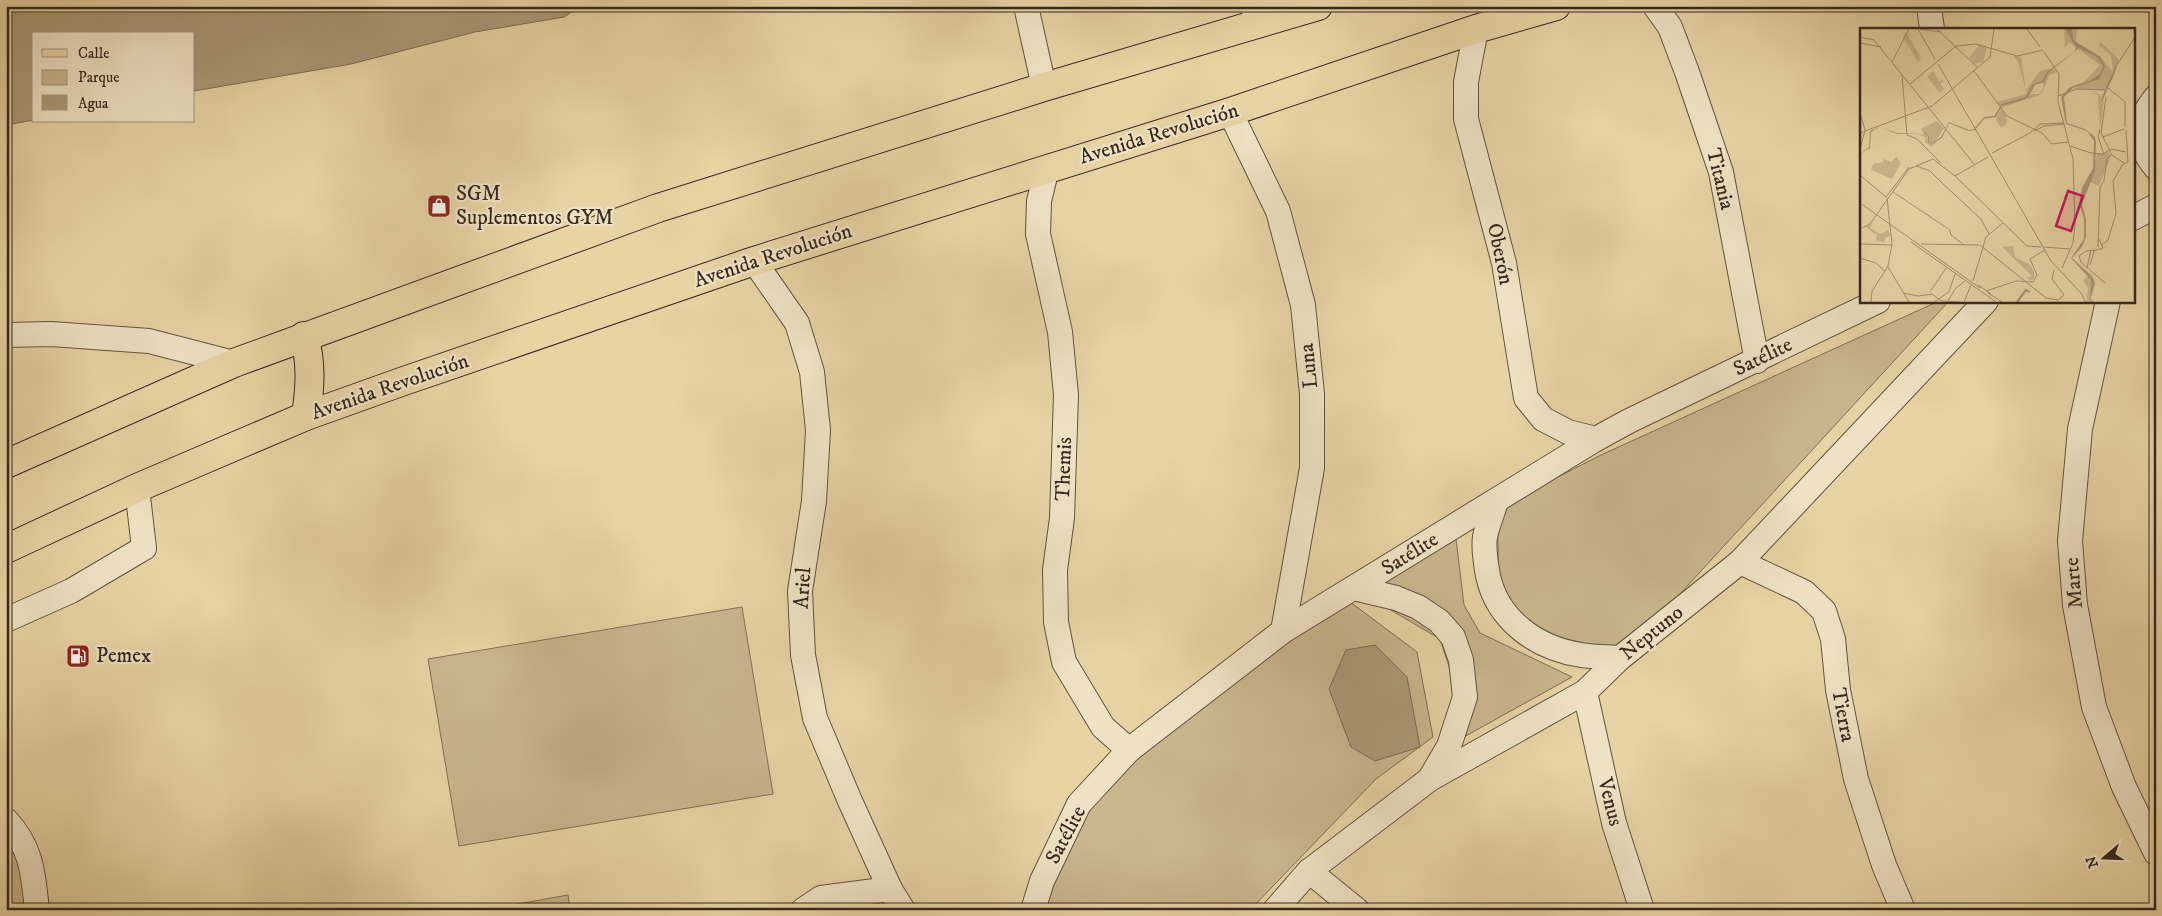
<svg xmlns="http://www.w3.org/2000/svg" width="2162" height="916" font-family="'IM FELL DW Pica',serif">
	<style>
		.green { fill: #c9b68d; stroke: #7f6f55 }
		.water { fill: #aa9976; stroke: #7b6c52 }
		.lines { fill: none; stroke-linecap: round; stroke-linejoin: round }
		.street-casing { stroke: #62533f; stroke-width: 26 }
		.primary-casing { stroke: #35281d; stroke-width: 30 }
		.street { stroke: #efe2c4; stroke-width: 24 }
		.primary { stroke: #e7d3a4; stroke-width: 28 }
		.labels { text-anchor: middle; dominant-baseline: central; stroke-width: 4.5; stroke-linejoin: round; paint-order: stroke }
		.street-label { font-size: 21px; fill: #35281d; stroke: #efe2c4 }
		.poi-label { font-size: 21px; fill: #35281d; stroke: #efe2c4; text-anchor: start }
		.inset-river { fill: none; stroke: #aa9976; stroke-width: 2.5 }
		.inset-road { fill: none; stroke: #a08f6e; stroke-width: 1 }
		.view { fill: #c2185b; fill-opacity: 0.15; stroke: #c2185b; stroke-width: 2.5 }
		.inset-edge { fill: none; stroke: #35281d; stroke-width: 2.5 }
	</style>
	<rect width="100%" height="100%" fill="#e7d3a4"/>
	<filter id="stains"><feTurbulence type="fractalNoise" baseFrequency=".004" numOctaves="4"/><feColorMatrix values="0 0 0 0 .2 0 0 0 0 .09 0 0 0 0 .02 0 0 0 .5 -.17"/></filter>
	<radialGradient id="worn" r=".72"><stop offset=".6" stop-color="#630" stop-opacity="0"/><stop offset="1" stop-color="#630" stop-opacity=".3"/></radialGradient>
	<g class="green">
		<polygon points="1939,301 1949,301 1611,669 1500,619 1497,508 1601,455"/>
		<polygon points="1456,539 1464,605 1480,633 1572,677 1453,743 1460,700 1440,639 1365,595"/>
		<polygon points="1342,596 1417,652 1433,737 1376,779 1250,910 1046,910 1061,846 1120,773"/>
		<polygon points="742,607 773,794 459,846 428,659"/>
		<polygon points="6,820 37,910 6,910"/>
		<polygon points="568,895 570,910 484,910"/>
	</g>
	<g class="water">
		<polygon points="6,6 581,6 564,17 475,32 351,64 194,91 194,34 34,34 34,120 6,125"/>
		<polygon points="1375,645 1407,677 1420,747 1375,761 1351,747 1329,689 1346,650"/>
	</g>
	<g class="lines">
		<g class="street-casing">
			<g id="street">
				<polyline points="1026,6 1044,87"/>
				<polyline points="1253,6 1257,24"/>
				<polyline points="1655,6 1670,27 1687,72 1721,172 1757,361"/>
				<polyline points="1929,6 1932,29"/>
				<polyline points="1476,29 1466,82 1466,119 1504,263 1526,398 1543,419 1568,432 1596,439"/>
				<path d="M2156,97C2134,124 2134,141 2156,168"/>
				<polyline points="1230,112 1278,211 1303,305 1312,394 1312,468 1283,631"/>
				<polyline points="1047,168 1039,201 1038,234 1060,332 1066,395 1062,518 1055,570 1056,622 1064,662 1103,727 1129,750"/>
				<polyline points="2133,218 2156,206"/>
				<polyline points="754,261 797,323 812,372 818,430 814,501 800,591 803,655 815,718 850,801 890,889 903,910"/>
				<polyline points="2108,301 2080,429 2070,541 2075,605 2094,707 2124,787 2156,853"/>
				<polyline points="6,335 51,334 149,341 234,363"/>
				<path d="M1496,501C1493,513 1487,525 1485,537C1483,549 1486,564 1488,576C1498,621 1537,648 1581,655C1594,657 1607,657 1620,658"/>
				<polyline points="1740,562 1804,592 1824,611 1833,639 1838,690 1856,779 1884,865 1903,910"/>
				<polyline points="1354,588 1396,598 1418,607 1439,621 1453,637 1461,660 1465,697 1449,746 1431,777"/>
				<polyline points="6,620 71,591 144,548 137,488"/>
				<polyline points="1585,692 1614,823 1642,910"/>
				<path d="M6,820C32,848 33,873 37,910"/>
				<polyline points="1309,871 1357,910"/>
				<polyline points="803,910 821,898 890,889"/>
				<polyline points="1033,910 1042,881 1079,804 1129,750 1283,631 1596,439 1629,421 1878,301"/>
				<polyline points="1275,910 1309,871 1430,779 1585,692 1620,658 1740,562 1986,301"/>
			</g>
		</g>
		<g class="primary-casing">
			<g id="primary">
				<path d="M304,336C312,363 310,388 306,416"/>
				<polyline points="6,464 234,363 658,208 1044,87 1318,6"/>
				<polyline points="6,549 137,488 306,416 401,382 754,261 1230,112 1476,29 1556,6"/>
			</g>
		</g>
		<use href="#street" class="street"/>
		<use href="#primary" class="primary"/>
	</g>
	<defs>
		<g id="shop-square" transform="scale(1.25)"><rect x="-9" y="-9" width="18" height="18" rx="4" fill="#8f2418" stroke="#efe2c4"/><path d="M-5-2.5h2.3a2.7 3.5 0 0 1 5.4 0H5L5.5 6h-11ZM-1.5-2.5h3a1.5 2.3 0 0 0-3 0Z" fill="#fff"/></g>
		<g id="fuel-square" transform="scale(1.25)"><rect x="-9" y="-9" width="18" height="18" rx="4" fill="#8f2418" stroke="#efe2c4"/><path d="M-5.5-6h7V0h2V4h1.3V-2.5L3-4.5l.8-.8L6-3V5H2.5V1h-1V6h-7ZM-4.2-4.7v3.2H.2V-4.7Z" fill="#fff"/></g>
	</defs>
	<g fill-rule="evenodd">
		<use href="#shop-square" x="439" y="206"/>
		<use href="#fuel-square" x="78" y="656"/>
	</g>
	<g class="labels">
		<g class="street-label">
			<text transform="translate(1159 134) rotate(-17)">Avenida Revolución</text>
			<text transform="translate(1720 179) rotate(76)">Titania</text>
			<text transform="translate(1500 254) rotate(78)">Oberón</text>
			<text transform="translate(773 256) rotate(-18)">Avenida Revolución</text>
			<text transform="translate(1763 357) rotate(-26)">Satélite</text>
			<text transform="translate(1309 366) rotate(-96)">Luna</text>
			<text transform="translate(390 387) rotate(-19)">Avenida Revolución</text>
			<text transform="translate(1064 469) rotate(-88)">Themis</text>
			<text transform="translate(1410 554) rotate(-32)">Satélite</text>
			<text transform="translate(2074 583) rotate(-95)">Marte</text>
			<text transform="translate(803 588) rotate(-86)">Ariel</text>
			<text transform="translate(1652 633) rotate(-39)">Neptuno</text>
			<text transform="translate(1843 715) rotate(79)">Tierra</text>
			<text transform="translate(1610 802) rotate(76)">Venus</text>
			<text transform="translate(1066 835) rotate(-62)">Satélite</text>
		</g>
		<g class="poi-label">
			<text x="456" y="194">SGM<tspan x="456" dy="24">Suplementos GYM</tspan></text>
			<text x="96" y="656">Pemex</text>
		</g>
	</g>
	<g transform="translate(1860 28)">
		<rect width="275" height="275" fill="#e7d3a4"/>
		<path d="M204,1H217L216,14L240,28L253,44L251,28L241,18L239,24L240,14L259,31L253,51L244,62L213,61L221,57L240,37L209,14L205,20ZM46,4L61,30L58,34L43,9ZM119,17L127,20L123,34L115,36L109,30ZM153,27L161,29L166,62L180,43L194,40L183,52L173,56L167,67L163,70L140,78L137,74L167,66L158,34ZM195,41L197,44L189,47L183,63L180,67L140,80L147,88L146,96L141,100L136,92L141,79L169,66H180L184,58L182,54L188,45ZM73,43L80,54L82,51L84,54L80,55L84,61L80,65L67,49ZM229,62L239,66L244,74L240,101L238,67ZM77,93L84,100L72,119L65,114L66,109L57,106L67,107L68,113V107L62,104V100ZM249,124L251,128L239,158L230,154L237,126ZM36,129L41,135L32,151L11,142L13,136L23,134L24,131L31,134ZM12,196L10,200L20,206L29,202L30,208L26,209L24,214L16,213L17,207L6,199ZM153,218L155,229L170,237L174,243V250L171,253L166,250L172,248L142,219ZM228,248L233,256L230,269L234,274H226L228,260L223,252Z" fill="#c9b68d"/>
		<path d="M205,1H212L213,12L240,29L245,38L240,51L213,60L204,69L207,95L225,101L235,109L236,114L235,143L222,176L226,191V209L222,219L212,230L232,248L235,255L230,274L231,252L211,230L224,211V190L219,177L222,160L233,140L234,113L227,103L206,96L201,69L210,59L231,52L241,45L243,38L237,29L219,20L188,45L184,54L175,57L168,69L163,72L142,78L136,89L124,91L115,102L108,103L89,95L82,110L73,116L68,114V108L63,105L37,106L20,99L11,104L10,120L0,126L9,119L10,103L20,99L37,105H66L69,108V114L73,115L81,109L89,94L109,102L114,101L124,89L134,88L142,76L165,69L173,56L183,52L187,44L215,23L216,19Z" fill="#aa9976"/>
		<path class="inset-river" d="M157,274L166,262L170,264"/>
		<path class="inset-road" d="M58,1L75,31M60,1L81,4M77,1L118,40M167,1L180,19M0,9L14,12L114,136M0,15L21,19M184,24L199,46L198,74L213,131L215,197L213,215L202,240M32,34L49,1M78,36L191,233L222,266L225,274M114,43L147,88L182,105L192,116L208,114M42,47L47,107L57,111L81,135M50,56L96,18L116,16L157,28L183,22M248,60L265,74V99M198,68L217,61L245,62M246,69L241,105L252,127L264,135M242,70L255,41M242,73L257,37L275,9M0,85L5,102L0,121M240,101L238,109L244,126M174,103L184,98L205,96M0,105L72,78L130,29L134,1M243,109L264,101M210,118L231,125L243,126L251,121M251,121L266,124M132,125L170,105L180,96L204,95M56,138L70,143L81,154L121,191L129,206M0,147L26,169L49,139M94,147L167,218L181,219M33,164L90,202L91,207L103,216M0,175L120,260M0,201L10,196L49,141L73,131L95,148L128,129M51,214L136,274M0,216L32,217M61,216L119,217M120,217L186,270L198,272L204,267M242,217L248,212L256,185L253,153L263,136L268,134L266,102M184,219L210,221M238,219L240,159L244,153L247,130L252,127M219,228L221,234L245,255M219,228L226,223L235,222M0,230L16,235L25,243L28,238L32,216L27,170M230,237L234,223L243,220L239,211M28,239L49,274M227,240L231,222M194,242L192,251L204,267M113,253L126,209L143,195M118,257L131,266M126,263L156,253L173,254L177,247L170,231L185,222M70,264L86,240M43,265L58,268L72,266L82,273L100,274M128,265L142,274M88,273L95,261L105,253M11,274L12,263L25,243M74,274L89,264L95,246M104,274L111,257"/>
		<path class="view" d="M208,163L223,168L211,203L196,198Z"/>
		<rect width="275" height="275" class="inset-edge"/>
	</g>
	<rect width="2162" height="916" fill="none" stroke="#e7d3a4" stroke-width="25"/>
	<rect x="8" y="8" width="2147" height="901" fill="none" stroke="#35281d" stroke-width="2.5"/>
	<rect x="12" y="12" width="2137" height="891" fill="none" stroke="#35281d"/>
	<rect x="32" y="32" width="162" height="90" fill="#efe2c4" stroke="#a59881"/>
	<rect x="42" y="49" width="25" height="8" fill="#e7d3a4" stroke="#a59881"/>
	<text x="78" y="58" font-size="15" fill="#35281d">Calle</text>
	<rect x="42" y="70" width="25" height="15" fill="#c9b68d" stroke="#a59881"/>
	<text x="78" y="82" font-size="15" fill="#35281d">Parque</text>
	<rect x="42" y="95" width="25" height="15" fill="#aa9976" stroke="#a59881"/>
	<text x="78" y="108" font-size="15" fill="#35281d">Agua</text>
	<g transform="translate(2104 858) rotate(251)" stroke="#efe2c4" stroke-width="4" paint-order="stroke">
	<path d="M0-4L9 19L0 12L-9 19Z" fill="#35281d"/>
	<text y="-8" font-size="14" font-weight="bold" text-anchor="middle" fill="#35281d">N</text>
	</g>
	<rect width="100%" height="100%" filter="url(#stains)"/>
	<rect width="100%" height="100%" fill="url(#worn)"/>
</svg>
